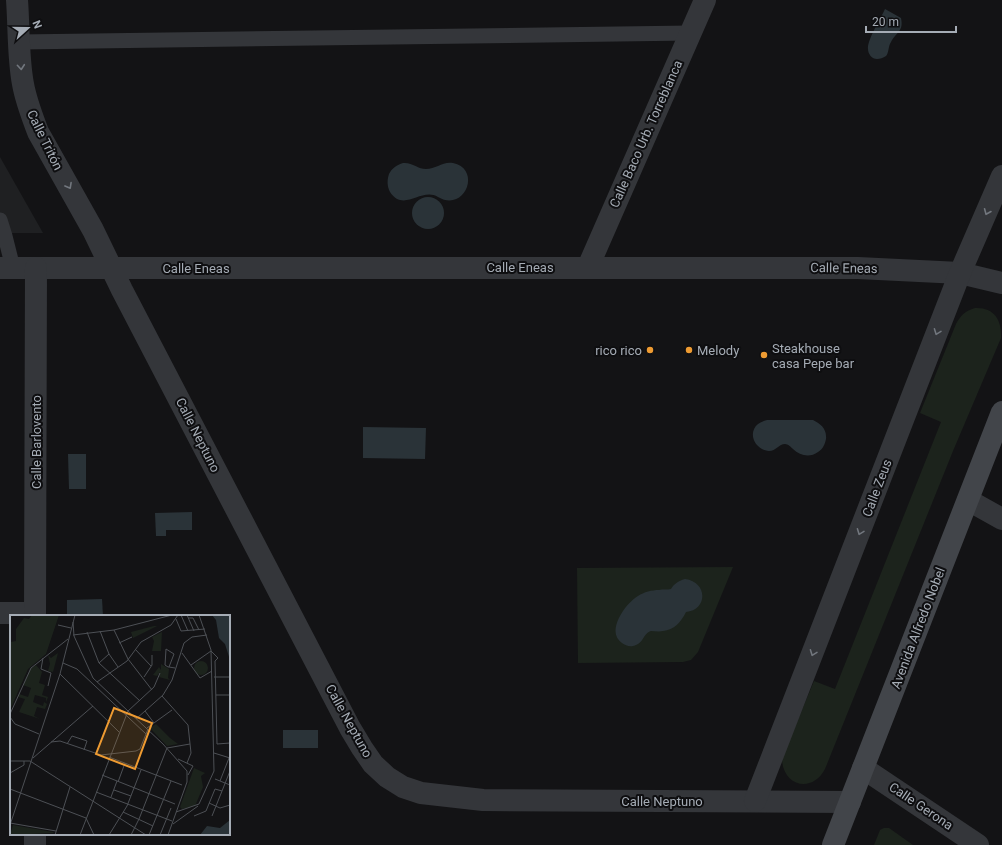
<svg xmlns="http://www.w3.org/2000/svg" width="1002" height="845" font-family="Roboto,sans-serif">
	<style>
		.built { fill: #1f2022 }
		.green { fill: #1c231c }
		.water { fill: #2a3338 }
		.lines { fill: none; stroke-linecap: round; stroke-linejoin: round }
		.lane { stroke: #34363a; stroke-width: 15 }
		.street { stroke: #34363a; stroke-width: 22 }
		.secondary { stroke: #42454a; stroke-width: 22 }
		.oneway { stroke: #72777e }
		.poi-dot { fill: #ee9b32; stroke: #0e0e10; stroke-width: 1.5 }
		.labels { text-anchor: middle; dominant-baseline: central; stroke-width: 4; stroke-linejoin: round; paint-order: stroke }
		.street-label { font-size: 13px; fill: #a5acb5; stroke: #0e0e10 }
		.poi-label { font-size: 13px; fill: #a5acb5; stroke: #0e0e10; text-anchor: start }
		.inset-road { fill: none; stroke: #4d5055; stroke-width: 1 }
		.view { fill: #ee9b32; fill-opacity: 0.15; stroke: #ee9b32; stroke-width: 2 }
		.inset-edge { fill: none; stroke: #a5acb5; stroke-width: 2 }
	</style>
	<rect width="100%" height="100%" fill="#131315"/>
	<polygon class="built" points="0,157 43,233 0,233"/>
	<g class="green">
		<path d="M975,308C994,307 1002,320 1001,338L953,451L825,769C812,794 782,786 782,758L814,681L835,689L941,422L920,413L956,324C961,315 965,311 975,308Z"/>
		<polygon points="733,567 698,652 691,660 683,662 578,663 577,568"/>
		<polygon points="884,828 889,828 913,845 874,845 880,830"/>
	</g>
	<g class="water">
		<path d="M885,9L901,18C904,32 896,32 891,42C888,46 889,53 886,56C883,58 880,59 877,59C872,59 868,54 868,49C867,40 881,18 885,9Z"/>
		<path d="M403,163C412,162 418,169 426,169C436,169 443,161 453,163C482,169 465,213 438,197C421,187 404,213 390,192C387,186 387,180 389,174C392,168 397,165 403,163Z"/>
		<circle cx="428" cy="213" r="16"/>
		<path d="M767,420H813C821,424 827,429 826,439C825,444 823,449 818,452C810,458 800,456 793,449C791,447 788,444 785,444C779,444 776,451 769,451C755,450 747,433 758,424C761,422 764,421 767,420Z"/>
		<polygon points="363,427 426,428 425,459 363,458"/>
		<polygon points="68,454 86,454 86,489 69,489"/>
		<polygon points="192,512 192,530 166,530 166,536 156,536 155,513"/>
		<path d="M685,579C708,582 708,610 686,612C681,622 674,630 663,631C659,632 655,631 651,631C643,633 644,644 633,646C629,647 625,645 622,643C605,631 626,603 638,596C644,592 652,590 659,590C663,589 667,590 671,589C674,584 678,581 685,579Z"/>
		<polygon points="102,599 103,616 67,616 67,600"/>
		<rect x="283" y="730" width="35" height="18"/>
	</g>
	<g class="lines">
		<g class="lane">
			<polyline points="19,42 691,33"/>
			<polyline points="0,220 5,236 13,268"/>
		</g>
		<g class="street">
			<path d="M17,0C19,27 18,58 23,84C26,101 32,116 38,132L93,230L122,290L350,728L362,748L373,764L387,777L403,787L421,793L483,800L850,802"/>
			<polyline points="588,267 705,0"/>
			<polyline points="0,268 858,268 960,273 1002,283"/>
			<polyline points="968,500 1002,519"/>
			<polyline points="0,613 35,613"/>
			<polyline points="35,616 36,268"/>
			<polyline points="863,768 978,845"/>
			<polyline points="755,801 960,273 1002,176"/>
			<polyline points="35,845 35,834"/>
		</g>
		<polyline class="secondary" points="833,845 1002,412"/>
	</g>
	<defs><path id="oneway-chevron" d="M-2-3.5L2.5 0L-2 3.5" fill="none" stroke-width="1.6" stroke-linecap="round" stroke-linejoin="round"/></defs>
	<g class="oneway">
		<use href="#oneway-chevron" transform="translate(21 67) rotate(85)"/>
		<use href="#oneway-chevron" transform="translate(69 186) rotate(61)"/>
		<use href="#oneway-chevron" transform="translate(987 212) rotate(113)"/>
		<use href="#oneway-chevron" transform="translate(937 332) rotate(111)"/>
		<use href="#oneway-chevron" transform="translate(860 532) rotate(111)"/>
		<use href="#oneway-chevron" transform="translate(813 653) rotate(111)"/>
	</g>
	<g class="poi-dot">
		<circle cx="650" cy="350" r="4"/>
		<circle cx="689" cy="350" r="4"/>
		<circle cx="764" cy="355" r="4"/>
	</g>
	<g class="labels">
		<g class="street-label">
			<text transform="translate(646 134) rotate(-66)">Calle Baco Urb. Torreblanca</text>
			<text transform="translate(45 140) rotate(64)">Calle Tritón</text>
			<text x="520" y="267">Calle Eneas</text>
			<text x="196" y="268">Calle Eneas</text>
			<text transform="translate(844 268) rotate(1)">Calle Eneas</text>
			<text transform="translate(198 435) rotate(63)">Calle Neptuno</text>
			<text transform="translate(36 442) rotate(-90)">Calle Barlovento</text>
			<text transform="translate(877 488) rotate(-69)">Calle Zeus</text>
			<text transform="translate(918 628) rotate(-69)">Avenida Alfredo Nobel</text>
			<text transform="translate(349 721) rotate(61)">Calle Neptuno</text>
			<text x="662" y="801">Calle Neptuno</text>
			<text transform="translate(921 806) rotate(34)">Calle Gerona</text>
		</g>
		<g class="poi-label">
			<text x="772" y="348">Steakhouse<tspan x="772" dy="15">casa Pepe bar</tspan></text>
			<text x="642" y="350" text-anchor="end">rico rico</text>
			<text x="697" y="350">Melody</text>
		</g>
	</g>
	<g transform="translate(10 615)">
		<rect width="220" height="220" fill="#131315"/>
		<path d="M22,0H49L36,39L18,54L0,95V27L6,26V14L14,3L19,4ZM144,11H147L123,23L121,17ZM152,17L151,36H142L144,26L142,22ZM48,38L43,57L38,56L40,49L38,40L41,43ZM184 53a7 7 0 1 1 14 0a7 7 0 1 1-14 0ZM151,49L159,54L158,63L160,65L149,62L150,57L147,61L143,60L149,52L151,55ZM26,50L32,57L29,68L35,70L32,80L38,82L36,87V83L25,80L23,87L33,91L34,87L37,89L35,94L27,92L24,101L30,104L9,97L15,84L8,82L9,79L18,82L21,73L13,70L20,54ZM146,109L160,123L168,129L157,131L140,113ZM184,153L195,158L191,161L193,172L185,191L172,194L170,192ZM3,210L43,217L44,218L0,220Z" fill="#1c231c"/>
		<path d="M202,0H220V45L215,29L209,23L206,5ZM220,205V220H190L197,211L210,213Z" fill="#2a3338"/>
		<path class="inset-road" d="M171,0L178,16M177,0L184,16M178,3H183L189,15M166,4L171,16L195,14M63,7L64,21L83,63L153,129L177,156V167L158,220M48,10L61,13M104,15L118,44L142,75M90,16L99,39L108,52M77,17L89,48L130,86M63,20L104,15L162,0M109,28L122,22M125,34L141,51M172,38L190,63L202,56M33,43L31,54L41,58L38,71M53,48L67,54L136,119M89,48L99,39M181,50L201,36L208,43L205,46L207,129M159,52L164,39L156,34L155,50L158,52H159L165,53M50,59L109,117M134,62L142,50V40M204,62H220M87,67L117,46L131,27L161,10L168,0M206,80H220M152,81L178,110L181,138L177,148M118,96L144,72L150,58M135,96L144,108M0,99L21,53L58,24M0,102L5,109L29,119M126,104L153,80L162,65L174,28L182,22L197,20M137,113L162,95M41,127L50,126L91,140L126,136L130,134L138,114M57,129L62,121L77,126L74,135M207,129L220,128M204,138L220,143M99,142L172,170M23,143L83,91M168,144L183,151L178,160M0,146H20M20,146L136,220M0,158L14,150V146M92,160L165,189M205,164L220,170M210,166L219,143M108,167L115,148M0,174L76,203M104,175L121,181M86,177L162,206M101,182L107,166M199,188L210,193L220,190M113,197L143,211M166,197L189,189L204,156L201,35L189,0M184,201L196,196L205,174L212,176M202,201L220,156M76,203L84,220M0,208L46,216M163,209L188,191M0,210L50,59L65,0M45,220L60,172M70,220L118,96M99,220L117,191L131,155M121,220L129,204L157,133L180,129M139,220L161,166M150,220L161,193"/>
		<path class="view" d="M104,93L142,108L125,154L86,139Z"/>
		<rect width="220" height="220" class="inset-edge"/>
	</g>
	<g transform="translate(28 28) rotate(69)" stroke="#0e0e10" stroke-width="3" paint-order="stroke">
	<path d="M0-3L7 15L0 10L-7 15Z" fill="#a5acb5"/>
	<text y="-6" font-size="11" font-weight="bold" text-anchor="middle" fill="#a5acb5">N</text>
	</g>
	<path d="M866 26v6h90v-6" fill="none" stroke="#a5acb5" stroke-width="2"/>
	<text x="872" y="26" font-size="12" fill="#a5acb5" stroke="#0e0e10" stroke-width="3" paint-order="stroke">20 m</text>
</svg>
